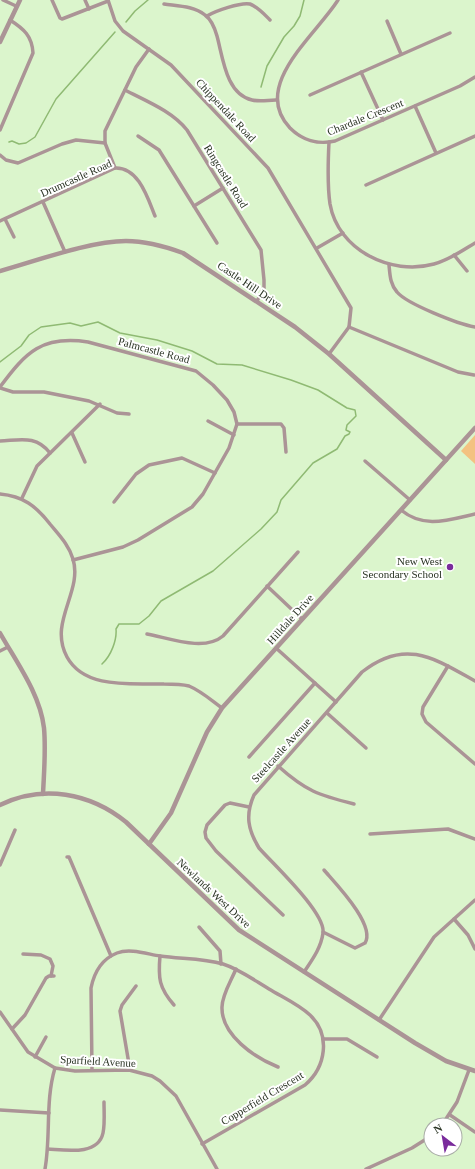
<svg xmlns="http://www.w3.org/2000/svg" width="475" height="1169" font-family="'Times New Roman',serif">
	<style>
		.green { fill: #f3c281 }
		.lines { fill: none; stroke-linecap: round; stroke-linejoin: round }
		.stream { stroke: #8fba73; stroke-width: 1.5 }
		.minor { stroke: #ab9496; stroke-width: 3.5 }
		.tertiary { stroke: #ab9496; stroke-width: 4.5 }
		.poi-dot { fill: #7a2b9c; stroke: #fff; stroke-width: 1.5 }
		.labels { text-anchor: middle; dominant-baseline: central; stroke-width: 4; stroke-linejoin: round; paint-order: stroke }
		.street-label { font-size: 11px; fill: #293323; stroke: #fff }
		.poi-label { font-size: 11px; fill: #293323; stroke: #fff; text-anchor: end }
	</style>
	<rect width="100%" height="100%" fill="#dbf5cc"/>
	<polygon class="green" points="475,435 475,464 461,451"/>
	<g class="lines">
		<g class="stream">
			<polyline points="126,22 135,11 148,0"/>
			<polyline points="261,87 267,66 284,37 294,26 300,16 304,0"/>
			<polyline points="9,142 12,141 19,144 26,143 35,137 56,99 115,32"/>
			<path d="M0,362L21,346L29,335L41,327L70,323L81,326L98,322L120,333L157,340L192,351L217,364L242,365L291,380L318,390L347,408L355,410L356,416L347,425L346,430L350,432L349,434L345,436L337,449L313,463L281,500L277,512L261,529L213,571L161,601L149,616L139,624H119L116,629C117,640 111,656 102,664"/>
		</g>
		<g class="minor">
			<polyline points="3,0 16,6"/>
			<polyline points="52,0 60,18 62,19 108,1"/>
			<polyline points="85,0 89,9"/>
			<polyline points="108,0 115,21 123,31 171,65 268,168 351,308 349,327 329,354"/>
			<path d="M338,0C316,35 250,86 290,128C302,140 318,145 335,141L460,86L475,77"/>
			<path d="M164,4C178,6 194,6 205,15C212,20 215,29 217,36C223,58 226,94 252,100C260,102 268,100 276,100"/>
			<path d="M207,16C215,11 241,2 250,4C258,7 264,14 270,20"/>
			<polyline points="387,21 401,54"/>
			<polyline points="361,72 383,120"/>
			<path d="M125,90C146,101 172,111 187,130L261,250L264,280V288L257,301"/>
			<polyline points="310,95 450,33"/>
			<polyline points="415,106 436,153"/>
			<path d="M0,130L33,53C32,36 24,29 10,20"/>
			<polyline points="138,136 159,150 217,243"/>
			<path d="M329,142C328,162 327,184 330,204C338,250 391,276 434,264C449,260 462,251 475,243"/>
			<polyline points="0,155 6,160 18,163 62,144 76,140 105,143"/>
			<polyline points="115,168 105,143 105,131 136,67 149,49"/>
			<polyline points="366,185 475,136"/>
			<polyline points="43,202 65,252"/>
			<polyline points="194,206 223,188"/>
			<polyline points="5,219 14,237"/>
			<path d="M0,221L115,168C139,167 148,199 155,216"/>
			<polyline points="317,248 343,233"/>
			<polyline points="454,255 467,271"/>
			<path d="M389,265C390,275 390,284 397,292C407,304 458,324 475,327"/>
			<polyline points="349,327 458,372 474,375"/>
			<path d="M0,387C26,352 42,335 88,342L196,371L213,385L227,400L234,412L237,424L229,448L203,494L192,507L138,540L123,547L73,560"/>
			<polyline points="0,388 13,392 44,392 89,401 117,413 129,414"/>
			<polyline points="208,421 234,435"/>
			<polyline points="237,424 281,424 284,428 286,452"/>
			<polyline points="72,433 85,462"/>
			<path d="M0,441C21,440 36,435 50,453"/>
			<polyline points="365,461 410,500"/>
			<path d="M0,494C23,496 36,506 50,524C59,535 69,545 73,559C83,592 48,622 67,657C85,690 133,683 164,684C172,684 181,684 189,686C201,691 211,700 222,708"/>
			<polyline points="22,498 37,466 100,404"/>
			<polyline points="114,502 136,474 149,465 182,458 215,473"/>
			<path d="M401,510C424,529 448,520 475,514"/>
			<polyline points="267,586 302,619"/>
			<path d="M147,634C169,638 204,652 223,636L298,552"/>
			<polyline points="276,648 336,702"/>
			<polyline points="0,651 8,647"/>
			<polyline points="448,666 423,707 422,714 426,722 475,764"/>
			<polyline points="327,713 366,748"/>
			<polyline points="249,757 315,683"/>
			<path d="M278,766C306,791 318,795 354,804"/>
			<polyline points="249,807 230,803 225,805 207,825 205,832 206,838 216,851 283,915"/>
			<polyline points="370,834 448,829 475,839"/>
			<polyline points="67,857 69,857 111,956"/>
			<polyline points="0,865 15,830"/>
			<polyline points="454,919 468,935 475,949"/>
			<polyline points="199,927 220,951 221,964"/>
			<path d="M323,932L355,948L365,943C376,925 336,884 324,870"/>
			<polyline points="23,954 41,955 50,959 53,966 51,976"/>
			<path d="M160,956C158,978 159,988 174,1005"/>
			<path d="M236,969C231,981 222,995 222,1007C221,1035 255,1058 278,1067"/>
			<path d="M304,972C312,960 321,948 323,933C326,913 273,864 259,848C248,830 245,815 254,795L362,672C405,638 434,658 475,681"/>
			<polyline points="0,1012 28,1052 55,1068 75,1071 129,1070 152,1076 160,1081 176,1096 217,1169"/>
			<polyline points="379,1020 434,937 475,900"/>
			<polyline points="12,1029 25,1015 46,978 49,976 54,976"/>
			<polyline points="323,1039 347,1039 377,1057"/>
			<polyline points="35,1057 46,1037"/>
			<path d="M92,1070L91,988C94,973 102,959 117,953C130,948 147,954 160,956C180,959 203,958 223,964C239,969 254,980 269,989C282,997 298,1004 310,1015C331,1035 326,1067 305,1085L202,1144"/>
			<polyline points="130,1070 120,1011 122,1005 136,986"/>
			<polyline points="0,1110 49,1113"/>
			<polyline points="450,1115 475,1132"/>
			<polyline points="442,1125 457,1102 469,1070"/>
			<path d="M48,1149C65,1150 98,1156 103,1133C105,1124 104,1112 104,1102"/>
			<path d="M45,1169C51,1136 45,1101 55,1068"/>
			<polyline points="366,1169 412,1148 431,1136"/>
		</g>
		<g class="tertiary">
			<polyline points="0,42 20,0"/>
			<path d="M0,271C36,261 90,241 126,241C146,241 164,246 183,253L295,327L329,354L446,460"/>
			<path d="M0,633C17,663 40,694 44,728C46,750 44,772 43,794"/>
			<path d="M0,805C43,784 90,793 126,822L239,930L415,1043L446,1061L475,1071"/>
			<polyline points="149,844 171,813 207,732 222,708 475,428"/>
		</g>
	</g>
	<circle class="poi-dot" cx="450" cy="567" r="4"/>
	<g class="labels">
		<g class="street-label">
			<text transform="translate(226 110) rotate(47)">Chippendale Road</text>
			<text transform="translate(365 117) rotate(-22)">Chardale Crescent</text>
			<text transform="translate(226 176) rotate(58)">Ringcastle Road</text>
			<text transform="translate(76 178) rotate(-24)">Drumcastle Road</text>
			<text transform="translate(250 285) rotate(34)">Castle Hill Drive</text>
			<text transform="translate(154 350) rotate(15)">Palmcastle Road</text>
			<text transform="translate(290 619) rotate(-48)">Hilldale Drive</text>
			<text transform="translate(281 750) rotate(-48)">Steelcastle Avenue</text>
			<text transform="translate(214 893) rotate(43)">Newlands West Drive</text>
			<text transform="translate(98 1061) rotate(3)">Sparfield Avenue</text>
			<text transform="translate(262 1098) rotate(-31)">Copperfield Crescent</text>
		</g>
		<g class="poi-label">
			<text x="442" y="561">New West<tspan x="442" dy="13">Secondary School</tspan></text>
		</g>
	</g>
	<g transform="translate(443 1137) rotate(329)"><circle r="19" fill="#ffffff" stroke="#a9ada7"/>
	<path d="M0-3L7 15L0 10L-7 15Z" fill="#7a2b9c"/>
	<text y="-6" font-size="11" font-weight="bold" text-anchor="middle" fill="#293323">N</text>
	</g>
</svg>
